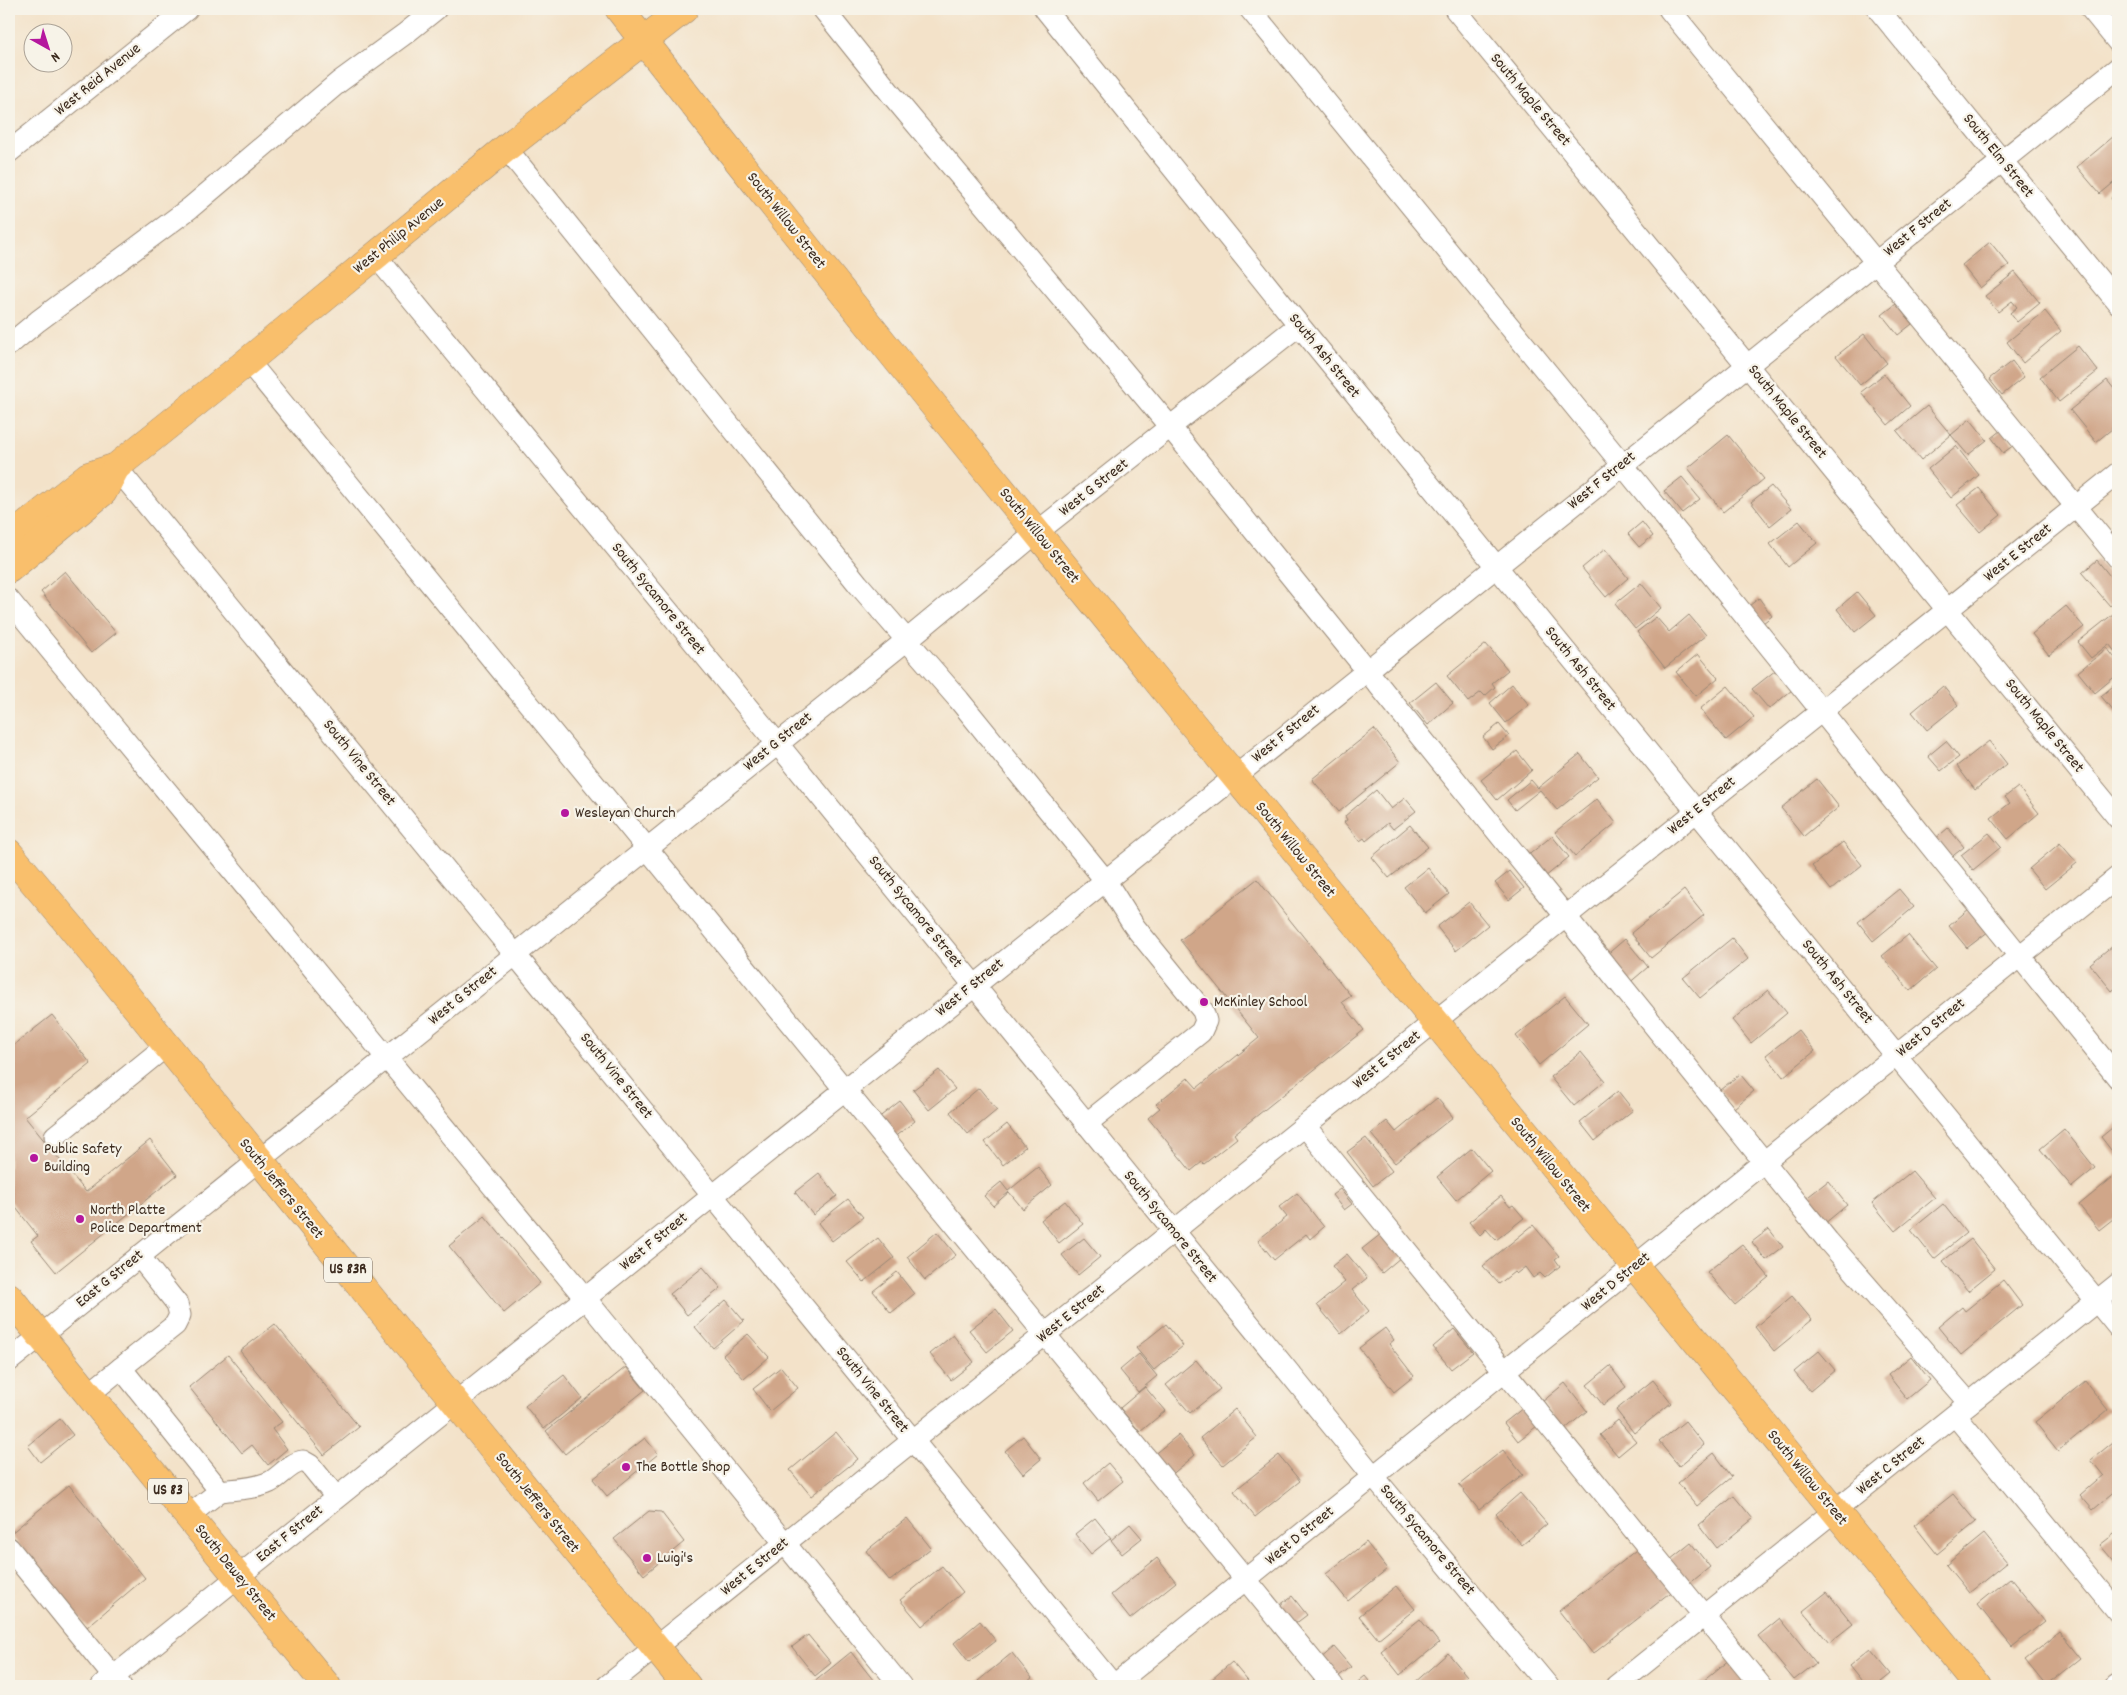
<svg xmlns="http://www.w3.org/2000/svg" width="2127" height="1695" font-family="Dekko,sans-serif">
	<style>
		.building { fill: #d0a689 }
		.lines { fill: none; stroke-linecap: round; stroke-linejoin: round }
		.minor-casing { stroke: #978674; stroke-width: 23 }
		.major-casing { stroke: #978674; stroke-width: 29 }
		.highway-casing { stroke: #978674; stroke-width: 29 }
		.minor { stroke: #fff; stroke-width: 21 }
		.major { stroke: #f9bf6c; stroke-width: 28 }
		.highway { stroke: #f9bf6c; stroke-width: 28 }
		.poi-dot { fill: #b5179e; stroke: #f7f3e8; stroke-width: 2 }
		.labels { text-anchor: middle; dominant-baseline: central; stroke-width: 4.5; stroke-linejoin: round; paint-order: stroke }
		.shield { fill: #f7f3e8; stroke: #73665b; stroke-width: 1 }
		.shield-label { font-size: 15px; font-weight: bold; fill: #3b2a1e }
		.street-label { font-size: 16px; fill: #3b2a1e; stroke: #f7f3e8 }
		.poi-label { font-size: 16px; fill: #3b2a1e; stroke: #f7f3e8; text-anchor: start }
	</style>
	<rect width="100%" height="100%" fill="#f7f3e8"/>
	<filter id="ink" filterUnits="userSpaceOnUse"><feTurbulence type="fractalNoise" baseFrequency=".02" numOctaves="2"/><feDisplacementMap in="SourceGraphic" scale="10" xChannelSelector="R" yChannelSelector="G"/><feConvolveMatrix kernelMatrix="1 2 1 2 8 2 1 2 1" color-interpolation-filters="sRGB"/></filter>
	<filter id="wash" filterUnits="userSpaceOnUse"><feTurbulence type="fractalNoise" baseFrequency=".0096" numOctaves="4" result="noise"/><feDisplacementMap in="SourceGraphic" scale="20" xChannelSelector="R" yChannelSelector="G"/><feGaussianBlur stdDeviation="1.12" result="paint"/><feColorMatrix in="noise" values="0 0 0 0 0 0 0 0 0 0 0 0 0 0 0 0 0 1.4 0 .05"/><feComposite in="paint" operator="in"/></filter>
	<g filter="url(#wash)">
		<rect width="100%" height="100%" fill="#f3e2c9"/>
		<g id="blocks">
			<g class="building">
				<polygon points="2114,136 2118,141 2118,179 2100,194 2077,167"/>
				<polygon points="2118,192 2118,208 2111,198"/>
				<polygon points="1990,242 2009,265 1980,288 1962,265"/>
				<polygon points="2015,272 2040,303 2017,322 2010,313 2017,307 2012,301 1998,312 1985,296"/>
				<polygon points="1896,304 1912,324 1898,335 1882,315"/>
				<polygon points="2045,311 2061,331 2023,363 2007,342"/>
				<polygon points="1864,334 1887,363 1860,385 1836,356"/>
				<polygon points="2078,346 2098,371 2059,402 2040,377"/>
				<polygon points="2012,361 2024,377 2002,395 1989,379"/>
				<polygon points="1884,374 1910,406 1888,425 1861,392"/>
				<polygon points="2107,380 2118,394 2118,424 2096,442 2070,410"/>
				<polygon points="1927,406 1951,435 1921,460 1897,431"/>
				<polygon points="1970,419 1987,440 1968,455 1951,435"/>
				<polygon points="2002,430 2014,445 2003,453 1992,438"/>
				<polygon points="1728,435 1764,479 1723,512 1688,468"/>
				<polygon points="1956,446 1979,475 1951,498 1928,469"/>
				<polygon points="1682,477 1700,499 1682,513 1664,491"/>
				<polygon points="1771,486 1791,509 1770,526 1751,502"/>
				<polygon points="1979,488 2001,515 1980,532 1957,505"/>
				<polygon points="1799,521 1817,543 1788,567 1770,544"/>
				<polygon points="1642,522 1653,536 1639,547 1628,534"/>
				<polygon points="1605,549 1628,578 1606,597 1582,568"/>
				<polygon points="2097,560 2118,586 2118,599 2110,606 2082,573"/>
				<polygon points="65,571 116,633 91,653 41,592"/>
				<polygon points="1641,583 1661,608 1635,629 1615,604"/>
				<polygon points="1857,592 1876,615 1855,632 1837,609"/>
				<polygon points="1759,598 1772,616 1763,623 1749,606"/>
				<polygon points="2066,606 2084,627 2049,655 2032,634"/>
				<polygon points="2118,610 2118,651 2116,653 2109,644 2091,658 2078,642"/>
				<polygon points="1689,615 1706,635 1665,668 1637,632 1656,617 1669,632"/>
				<polygon points="1486,644 1508,670 1492,683 1495,687 1485,696 1481,692 1468,702 1447,676"/>
				<polygon points="2107,648 2118,662 2118,674 2095,693 2078,672"/>
				<polygon points="1698,654 1718,678 1696,696 1676,672"/>
				<polygon points="1776,670 1792,690 1769,709 1752,689"/>
				<polygon points="1436,682 1453,703 1428,725 1410,703"/>
				<polygon points="2118,682 2118,717 2101,696"/>
				<polygon points="1512,684 1529,705 1506,723 1490,703"/>
				<polygon points="1728,686 1754,717 1726,740 1700,709"/>
				<polygon points="1943,686 1958,705 1927,730 1912,712"/>
				<polygon points="1499,724 1509,736 1492,749 1483,737"/>
				<polygon points="1374,729 1400,762 1339,812 1312,779"/>
				<polygon points="1946,741 1959,757 1941,771 1928,756"/>
				<polygon points="1989,741 2007,764 1975,790 1957,766"/>
				<polygon points="1517,751 1532,770 1497,800 1481,780"/>
				<polygon points="1580,754 1598,777 1557,810 1540,790 1515,810 1507,800 1531,780 1538,788"/>
				<polygon points="1817,779 1839,807 1804,836 1781,808"/>
				<polygon points="2018,787 2039,813 2008,839 1991,818 2010,803 2005,797"/>
				<polygon points="1376,790 1391,809 1405,798 1416,811 1393,829 1388,823 1366,841 1364,838 1360,841 1344,822 1347,820 1345,816"/>
				<polygon points="1597,799 1616,823 1575,856 1555,832"/>
				<polygon points="1410,825 1428,847 1389,878 1372,857"/>
				<polygon points="1948,828 1964,847 1949,859 1934,840"/>
				<polygon points="1989,833 2001,847 1973,870 1961,855"/>
				<polygon points="1552,836 1569,857 1544,878 1526,857"/>
				<polygon points="1843,842 1862,865 1831,890 1812,866"/>
				<polygon points="2060,843 2077,863 2045,889 2029,869"/>
				<polygon points="1428,868 1449,894 1425,913 1404,887"/>
				<polygon points="1510,871 1524,888 1509,900 1495,883"/>
				<polygon points="1257,879 1351,996 1342,1002 1364,1030 1234,1134 1237,1138 1204,1164 1202,1162 1191,1171 1148,1118 1160,1108 1156,1104 1188,1078 1197,1088 1259,1038 1180,940"/>
				<polygon points="1899,889 1914,907 1873,941 1858,922"/>
				<polygon points="1684,890 1704,915 1651,958 1631,933"/>
				<polygon points="1469,902 1488,925 1456,951 1437,927"/>
				<polygon points="1970,908 1989,931 1967,948 1949,926"/>
				<polygon points="1908,935 1936,969 1910,991 1882,956"/>
				<polygon points="1732,938 1748,959 1700,998 1683,978"/>
				<polygon points="1625,939 1648,967 1627,985 1604,957"/>
				<polygon points="2118,941 2118,986 2112,991 2090,964"/>
				<polygon points="1768,990 1787,1013 1751,1043 1732,1020"/>
				<polygon points="1565,996 1588,1024 1539,1065 1516,1036"/>
				<polygon points="52,1015 91,1064 25,1117 86,1192 150,1140 177,1175 56,1272 31,1241 38,1236 9,1199 9,1049"/>
				<polygon points="1798,1030 1815,1051 1783,1077 1766,1055"/>
				<polygon points="1581,1052 1605,1081 1574,1106 1550,1077"/>
				<polygon points="939,1070 955,1089 929,1110 913,1090"/>
				<polygon points="1740,1074 1754,1091 1734,1108 1720,1090"/>
				<polygon points="979,1088 997,1110 968,1134 950,1112"/>
				<polygon points="1618,1091 1633,1110 1595,1141 1580,1122"/>
				<polygon points="1437,1098 1453,1117 1395,1163 1371,1134 1387,1121 1396,1132"/>
				<polygon points="900,1101 915,1121 893,1138 877,1119"/>
				<polygon points="2118,1123 2118,1159 2101,1137"/>
				<polygon points="1007,1124 1025,1147 1003,1165 985,1142"/>
				<polygon points="2064,1129 2095,1168 2072,1187 2040,1149"/>
				<polygon points="1366,1138 1392,1171 1373,1186 1347,1152"/>
				<polygon points="1472,1148 1491,1171 1456,1200 1437,1177"/>
				<polygon points="1038,1167 1052,1185 1023,1209 1009,1192 993,1206 984,1196 1001,1182 1008,1191"/>
				<polygon points="1912,1171 1935,1198 1895,1231 1872,1203"/>
				<polygon points="819,1173 837,1196 813,1215 795,1192"/>
				<polygon points="2118,1173 2118,1215 2099,1230 2079,1205"/>
				<polygon points="1828,1181 1847,1205 1824,1224 1804,1200"/>
				<polygon points="1340,1189 1352,1204 1344,1210 1332,1195"/>
				<polygon points="1297,1193 1324,1227 1310,1239 1306,1234 1274,1260 1258,1240 1287,1217 1279,1207"/>
				<polygon points="1501,1196 1510,1207 1513,1205 1524,1218 1496,1240 1486,1229 1480,1235 1469,1222"/>
				<polygon points="848,1199 863,1217 832,1241 818,1223"/>
				<polygon points="1065,1201 1083,1224 1059,1243 1041,1220"/>
				<polygon points="1943,1204 1966,1233 1934,1259 1911,1230"/>
				<polygon points="485,1216 540,1283 504,1313 449,1246"/>
				<polygon points="1533,1225 1559,1256 1555,1259 1560,1266 1545,1278 1540,1273 1533,1278 1525,1267 1516,1274 1514,1272 1499,1284 1483,1266"/>
				<polygon points="1769,1229 1783,1247 1766,1260 1752,1242"/>
				<polygon points="937,1232 956,1255 925,1280 907,1257"/>
				<polygon points="1381,1234 1401,1257 1382,1273 1362,1249"/>
				<polygon points="878,1238 894,1258 864,1282 847,1262"/>
				<polygon points="1084,1238 1100,1257 1078,1275 1062,1255"/>
				<polygon points="1971,1239 1995,1269 1968,1291 1943,1261"/>
				<polygon points="1742,1244 1769,1277 1735,1305 1707,1272"/>
				<polygon points="1347,1254 1367,1278 1352,1290 1369,1311 1341,1334 1317,1305 1345,1282 1332,1266"/>
				<polygon points="703,1267 721,1288 687,1315 670,1294"/>
				<polygon points="897,1272 914,1294 891,1313 873,1291"/>
				<polygon points="2003,1280 2022,1305 1961,1355 1938,1327 1962,1307 1965,1311"/>
				<polygon points="1792,1296 1812,1320 1774,1351 1755,1327"/>
				<polygon points="726,1300 744,1321 713,1348 695,1327"/>
				<polygon points="996,1309 1013,1331 987,1352 969,1330"/>
				<polygon points="275,1324 359,1427 324,1455 240,1351"/>
				<polygon points="1166,1324 1183,1346 1154,1370 1136,1348"/>
				<polygon points="1385,1328 1394,1340 1389,1344 1414,1376 1394,1392 1359,1348"/>
				<polygon points="1454,1329 1473,1352 1451,1369 1433,1347"/>
				<polygon points="748,1334 769,1357 744,1379 723,1355"/>
				<polygon points="953,1335 974,1362 951,1380 930,1354"/>
				<polygon points="1819,1351 1835,1370 1810,1391 1794,1372"/>
				<polygon points="1139,1354 1157,1376 1138,1392 1120,1370"/>
				<polygon points="228,1355 282,1422 272,1429 287,1449 268,1465 252,1445 242,1453 189,1387"/>
				<polygon points="1911,1356 1930,1380 1907,1399 1888,1375"/>
				<polygon points="1196,1360 1220,1389 1190,1413 1166,1385"/>
				<polygon points="1610,1366 1626,1387 1603,1405 1587,1385"/>
				<polygon points="626,1367 645,1390 565,1454 546,1431"/>
				<polygon points="781,1367 798,1388 770,1411 753,1389"/>
				<polygon points="564,1375 582,1398 544,1429 525,1406"/>
				<polygon points="1653,1380 1671,1403 1634,1433 1616,1410"/>
				<polygon points="2085,1381 2108,1410 2058,1451 2035,1422"/>
				<polygon points="1565,1383 1587,1411 1564,1430 1542,1402"/>
				<polygon points="1145,1387 1165,1411 1140,1432 1120,1408"/>
				<polygon points="1523,1408 1537,1426 1518,1441 1504,1423"/>
				<polygon points="1235,1409 1257,1437 1223,1465 1200,1438"/>
				<polygon points="60,1419 73,1435 40,1462 28,1446"/>
				<polygon points="1618,1420 1636,1441 1618,1456 1600,1435"/>
				<polygon points="1685,1421 1704,1445 1679,1466 1659,1442"/>
				<polygon points="836,1432 858,1459 811,1496 790,1470"/>
				<polygon points="1178,1435 1195,1455 1169,1477 1152,1456"/>
				<polygon points="1023,1436 1041,1459 1023,1474 1005,1451"/>
				<polygon points="645,1438 658,1454 607,1496 593,1479"/>
				<polygon points="2118,1438 2118,1489 2093,1510 2080,1495 2103,1475 2091,1460"/>
				<polygon points="1503,1450 1523,1475 1479,1510 1459,1485"/>
				<polygon points="1714,1453 1732,1477 1697,1506 1678,1483"/>
				<polygon points="1279,1455 1300,1481 1255,1517 1234,1491"/>
				<polygon points="1108,1463 1123,1481 1098,1501 1084,1483"/>
				<polygon points="69,1485 145,1578 87,1627 10,1534"/>
				<polygon points="1520,1493 1547,1524 1522,1545 1496,1514"/>
				<polygon points="1953,1494 1976,1522 1937,1554 1914,1525"/>
				<polygon points="1734,1496 1753,1519 1717,1548 1699,1525"/>
				<polygon points="649,1511 661,1512 684,1542 644,1575 614,1539"/>
				<polygon points="907,1518 931,1548 890,1581 866,1551"/>
				<polygon points="1095,1518 1111,1538 1091,1554 1075,1534"/>
				<polygon points="1130,1524 1142,1538 1122,1554 1111,1540"/>
				<polygon points="2118,1531 2118,1562 2116,1564 2100,1545"/>
				<polygon points="1984,1534 2007,1562 1969,1593 1946,1565"/>
				<polygon points="1366,1542 1387,1569 1348,1601 1326,1574"/>
				<polygon points="1691,1543 1710,1567 1689,1584 1670,1560"/>
				<polygon points="1640,1547 1674,1590 1593,1654 1559,1611"/>
				<polygon points="1157,1558 1176,1582 1130,1619 1111,1595"/>
				<polygon points="942,1566 963,1592 922,1626 900,1600"/>
				<polygon points="2010,1578 2045,1621 2012,1647 1978,1604"/>
				<polygon points="1396,1586 1415,1609 1378,1639 1359,1616"/>
				<polygon points="1827,1592 1853,1624 1829,1643 1803,1611"/>
				<polygon points="1292,1596 1307,1615 1291,1627 1276,1608"/>
				<polygon points="1780,1618 1816,1663 1794,1680 1758,1636"/>
				<polygon points="1420,1619 1439,1643 1400,1675 1381,1651"/>
				<polygon points="980,1621 996,1641 969,1662 954,1643"/>
				<polygon points="2060,1632 2081,1658 2046,1686 2025,1660"/>
				<polygon points="808,1635 831,1663 815,1676 792,1647"/>
				<polygon points="1334,1647 1351,1667 1335,1679 1319,1660"/>
				<polygon points="1870,1649 1891,1674 1876,1686 1865,1686 1849,1666"/>
				<polygon points="851,1652 874,1681 868,1686 816,1686 813,1683"/>
				<polygon points="1012,1653 1032,1678 1022,1686 983,1686 978,1681"/>
				<polygon points="1448,1653 1467,1676 1455,1686 1415,1686 1413,1684"/>
				<polygon points="1730,1659 1749,1682 1743,1686 1697,1686"/>
				<polygon points="1232,1662 1252,1686 1204,1686"/>
				<polygon points="1365,1676 1373,1686 1353,1686"/>
			</g>
		</g>
	</g>
	<g filter="url(#ink)">
		<use href="#blocks" fill-opacity="0" stroke="#978674" stroke-width="1"/>
		<g class="lines">
			<g class="minor-casing">
				<g id="minor">
					<polyline points="823,9 891,94 1171,428 1828,1241 1969,1403"/>
					<polyline points="1045,9 1299,325 2118,1327"/>
					<polyline points="1250,9 1622,464 2118,1078"/>
					<polyline points="1455,9 2118,818"/>
					<polyline points="1669,9 2118,558"/>
					<polyline points="1878,9 2118,303"/>
					<polyline points="2091,9 2118,42"/>
					<polyline points="506,148 858,584 959,700 1105,880 1134,926 1203,1011 1206,1021 1201,1032 1086,1124"/>
					<polyline points="9,152 187,9"/>
					<polyline points="375,255 777,743 1374,1477 1548,1686"/>
					<polyline points="9,345 38,321 190,208 339,82 406,33 436,9"/>
					<polyline points="248,361 1333,1686"/>
					<polyline points="116,467 1114,1686"/>
					<polyline points="9,600 585,1298 901,1686"/>
					<polyline points="1305,1126 1761,1686"/>
					<polyline points="55,1136 166,1046"/>
					<path d="M139,1256L177,1304L180,1315L175,1325L121,1368L220,1491C236,1489 255,1489 270,1482C281,1476 290,1463 303,1461L310,1465L336,1497"/>
					<polyline points="9,1361 907,640 1036,533 1299,325"/>
					<polyline points="89,1394 121,1368"/>
					<polyline points="1955,1415 2118,1613"/>
					<polyline points="188,1516 220,1491"/>
					<polyline points="9,1548 121,1686"/>
					<polyline points="102,1686 2118,68"/>
					<polyline points="607,1686 2118,473"/>
					<polyline points="1113,1686 2118,877"/>
					<polyline points="1616,1686 2118,1284"/>
					<polyline points="2116,1686 2118,1684"/>
				</g>
			</g>
			<g class="major-casing">
				<g id="major">
					<path d="M619,9C821,269 1029,523 1237,779C1483,1082 1729,1385 1978,1686"/>
					<polyline points="9,539 88,476 116,467 248,361 506,148 684,9"/>
					<polyline points="9,569 103,492 116,467"/>
				</g>
			</g>
			<g class="highway-casing">
				<g id="highway">
					<polyline points="9,853 72,928 455,1402 687,1686"/>
					<polyline points="9,1297 327,1686"/>
				</g>
			</g>
			<use href="#minor" class="minor"/>
			<use href="#major" class="major"/>
			<use href="#highway" class="highway"/>
		</g>
	</g>
	<g class="poi-dot">
		<circle cx="565" cy="813" r="5"/>
		<circle cx="1204" cy="1002" r="5"/>
		<circle cx="34" cy="1158" r="5"/>
		<circle cx="80" cy="1219" r="5"/>
		<circle cx="626" cy="1467" r="5"/>
		<circle cx="647" cy="1558" r="5"/>
	</g>
	<g class="labels">
		<g class="shield">
			<rect x="324" y="1257.5" width="48" height="25" rx="4"/>
			<rect x="148" y="1478.5" width="40" height="25" rx="4"/>
		</g>
		<g class="shield-label">
			<text x="348" y="1270">US 83R</text>
			<text x="168" y="1491">US 83</text>
		</g>
		<g class="street-label">
			<text transform="translate(98 80) rotate(-39)">West Reid Avenue</text>
			<text transform="translate(1530 100) rotate(50)">South Maple Street</text>
			<text transform="translate(1998 156) rotate(51)">South Elm Street</text>
			<text transform="translate(786 221) rotate(52)">South Willow Street</text>
			<text transform="translate(1918 228) rotate(-39)">West F Street</text>
			<text transform="translate(399 236) rotate(-39)">West Philip Avenue</text>
			<text transform="translate(1324 356) rotate(51)">South Ash Street</text>
			<text transform="translate(1787 412) rotate(51)">South Maple Street</text>
			<text transform="translate(1602 481) rotate(-39)">West F Street</text>
			<text transform="translate(1094 488) rotate(-38)">West G Street</text>
			<text transform="translate(1039 536) rotate(51)">South Willow Street</text>
			<text transform="translate(2018 553) rotate(-39)">West E Street</text>
			<text transform="translate(658 599) rotate(51)">South Sycamore Street</text>
			<text transform="translate(1580 669) rotate(51)">South Ash Street</text>
			<text transform="translate(2044 726) rotate(51)">South Maple Street</text>
			<text transform="translate(1286 734) rotate(-39)">West F Street</text>
			<text transform="translate(778 742) rotate(-39)">West G Street</text>
			<text transform="translate(359 763) rotate(51)">South Vine Street</text>
			<text transform="translate(1702 806) rotate(-39)">West E Street</text>
			<text transform="translate(1295 850) rotate(51)">South Willow Street</text>
			<text transform="translate(915 912) rotate(51)">South Sycamore Street</text>
			<text transform="translate(1837 982) rotate(51)">South Ash Street</text>
			<text transform="translate(970 988) rotate(-39)">West F Street</text>
			<text transform="translate(463 996) rotate(-39)">West G Street</text>
			<text transform="translate(1931 1028) rotate(-39)">West D Street</text>
			<text transform="translate(1387 1060) rotate(-39)">West E Street</text>
			<text transform="translate(616 1076) rotate(51)">South Vine Street</text>
			<text transform="translate(1550 1165) rotate(51)">South Willow Street</text>
			<text transform="translate(281 1189) rotate(51)">South Jeffers Street</text>
			<text transform="translate(1170 1227) rotate(51)">South Sycamore Street</text>
			<text transform="translate(654 1242) rotate(-39)">West F Street</text>
			<text transform="translate(110 1279) rotate(-39)">East G Street</text>
			<text transform="translate(1616 1282) rotate(-39)">West D Street</text>
			<text transform="translate(1071 1314) rotate(-39)">West E Street</text>
			<text transform="translate(872 1390) rotate(51)">South Vine Street</text>
			<text transform="translate(1891 1466) rotate(-39)">West C Street</text>
			<text transform="translate(1807 1478) rotate(51)">South Willow Street</text>
			<text transform="translate(537 1503) rotate(51)">South Jeffers Street</text>
			<text transform="translate(290 1534) rotate(-39)">East F Street</text>
			<text transform="translate(1300 1536) rotate(-39)">West D Street</text>
			<text transform="translate(1427 1540) rotate(50)">South Sycamore Street</text>
			<text transform="translate(755 1567) rotate(-39)">West E Street</text>
			<text transform="translate(235 1573) rotate(51)">South Dewey Street</text>
		</g>
		<g class="poi-label">
			<text x="575" y="813">Wesleyan Church</text>
			<text x="1214" y="1002">McKinley School</text>
			<text x="44" y="1149">Public Safety<tspan x="44" dy="18">Building</tspan></text>
			<text x="90" y="1210">North Platte<tspan x="90" dy="18">Police Department</tspan></text>
			<text x="636" y="1467">The Bottle Shop</text>
			<text x="657" y="1558">Luigi's</text>
		</g>
	</g>
	<rect width="2127" height="1695" fill="none" stroke="#f7f3e8" stroke-width="30"/>
	<g transform="translate(48 48) rotate(141)"><circle r="24" fill="#f7f3e8" stroke="#aca397"/>
	<path d="M0-4L9 19L0 12L-9 19Z" fill="#b5179e"/>
	<text y="-8" font-size="14" font-weight="bold" text-anchor="middle" fill="#3b2a1e">N</text>
	</g>
</svg>
